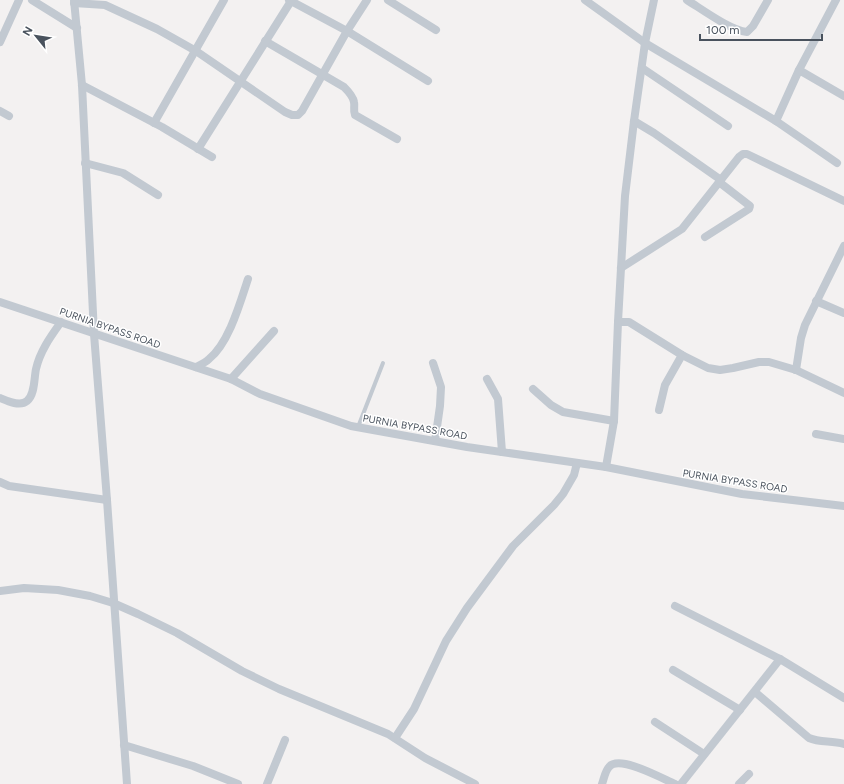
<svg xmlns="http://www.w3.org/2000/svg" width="844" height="784" font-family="Figtree,sans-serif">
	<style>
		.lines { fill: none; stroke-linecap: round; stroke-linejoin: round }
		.lane { stroke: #c2c9d1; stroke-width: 4 }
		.street { stroke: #c2c9d1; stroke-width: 8 }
		.labels { text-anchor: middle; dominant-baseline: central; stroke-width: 3; stroke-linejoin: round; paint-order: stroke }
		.street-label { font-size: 10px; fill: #49525d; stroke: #fff }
	</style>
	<rect width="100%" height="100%" fill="#f3f1f1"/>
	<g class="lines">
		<polyline class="lane" points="358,427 383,363"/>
		<g class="street">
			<polyline points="32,0 77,28"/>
			<polyline points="74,0 82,85 94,334 107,500 127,784"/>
			<polyline points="289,0 347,31 428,81"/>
			<polyline points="388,0 436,30"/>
			<polyline points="585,0 645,43 776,121 837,163"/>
			<path d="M687,0C703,10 730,30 747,32L753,26L768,0"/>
			<polyline points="74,3 105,5 157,29 196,51 285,112 292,115 298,115 302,111 347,31 367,0"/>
			<path d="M265,41L344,87C348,91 353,96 354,102C355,107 353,110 355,115L397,139"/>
			<polyline points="0,42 19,0"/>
			<polyline points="642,68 728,126"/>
			<polyline points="799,70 844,96"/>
			<polyline points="82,85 162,127 212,157"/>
			<polyline points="0,111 9,116"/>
			<polyline points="634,121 654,133 721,180"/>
			<polyline points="776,121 799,70 836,0"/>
			<polyline points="154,123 224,0"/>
			<polyline points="198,149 291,1"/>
			<polyline points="85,163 123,173 158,195"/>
			<polyline points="705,237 749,209 750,206 719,182"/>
			<polyline points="621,268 682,229 739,157 743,154 747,154 844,201"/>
			<polyline points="816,301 844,313"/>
			<polyline points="0,302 231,379 260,394 351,426 467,447 606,467 742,494 844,506"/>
			<polyline points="618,322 629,322 682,355 708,368 720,370 733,368 759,362 769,362 796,370 844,393"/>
			<polyline points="433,363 441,387 440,406 435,441"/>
			<path d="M196,367C200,365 205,363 209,359C229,343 240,303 248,279"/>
			<polyline points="796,370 801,338 805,325 844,246"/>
			<polyline points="231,379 274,331"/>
			<polyline points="487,379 498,399 502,452"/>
			<polyline points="533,389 551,405 563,412 614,421"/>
			<path d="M0,398C7,401 20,407 27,401C35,395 34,378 36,369C40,351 51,336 61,322"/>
			<polyline points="659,410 665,385 682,355"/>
			<polyline points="816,434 844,439"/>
			<polyline points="606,467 614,421 618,322 625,196 634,121 645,43 654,0"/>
			<polyline points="0,482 9,486 107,500"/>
			<polyline points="0,591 24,588 58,590 90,596 113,603 138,614 177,633 242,671 279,689 388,734 425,758 475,784"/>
			<polyline points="675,606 780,659 844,698"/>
			<polyline points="673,670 740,710"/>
			<path d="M755,692L809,738C820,743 832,740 844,744"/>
			<polyline points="655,722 704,754"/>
			<polyline points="395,738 414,709 446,641 467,608 513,546 554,505 563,494 574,475 577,463"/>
			<polyline points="124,745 193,766 238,784"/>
			<polyline points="267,784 285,740"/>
			<path d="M602,784C604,779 605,771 609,767C619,754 663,779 675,784"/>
			<polyline points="681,784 780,659"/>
			<polyline points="739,784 749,774"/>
		</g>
	</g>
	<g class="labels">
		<g class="street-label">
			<text transform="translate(110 328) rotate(19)">PURNIA BYPASS ROAD</text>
			<text transform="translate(415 427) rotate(10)">PURNIA BYPASS ROAD</text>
			<text transform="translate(735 481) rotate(9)">PURNIA BYPASS ROAD</text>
		</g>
	</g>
	<g transform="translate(36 36) rotate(300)" stroke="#ffffff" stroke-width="3" paint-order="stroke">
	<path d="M0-3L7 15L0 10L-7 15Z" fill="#49525d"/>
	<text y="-6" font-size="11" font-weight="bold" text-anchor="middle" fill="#49525d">N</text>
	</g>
	<path d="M700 34v6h122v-6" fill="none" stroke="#49525d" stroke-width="2"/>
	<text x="706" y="34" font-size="12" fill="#49525d" stroke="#ffffff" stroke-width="3" paint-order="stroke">100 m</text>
</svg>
